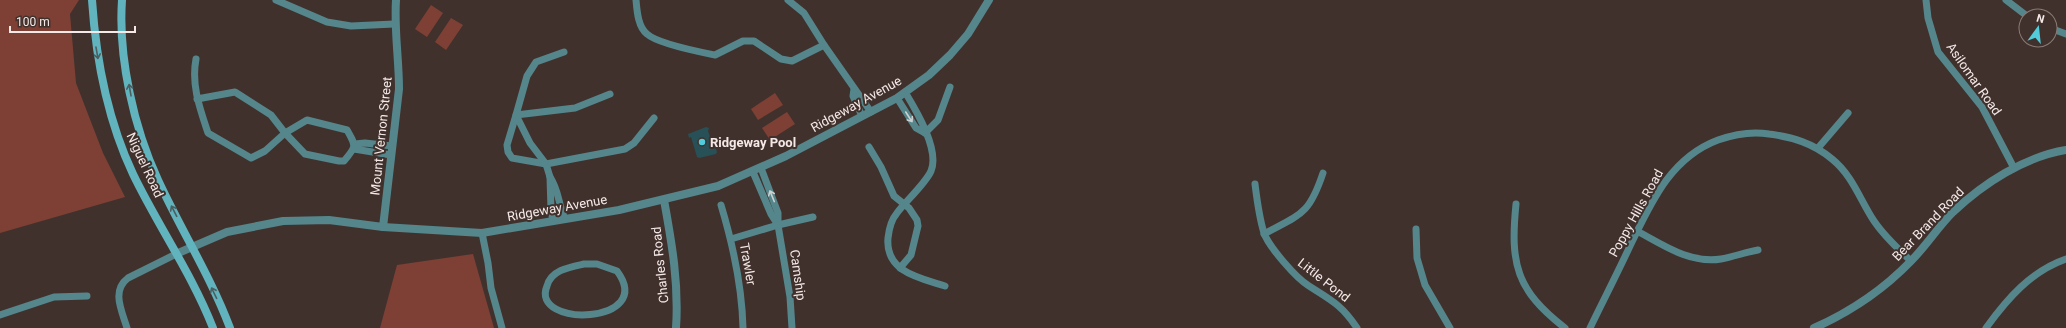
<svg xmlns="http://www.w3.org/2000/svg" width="2066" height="328" font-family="Roboto,sans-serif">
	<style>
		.green { fill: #7e4034 }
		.water { fill: #275157 }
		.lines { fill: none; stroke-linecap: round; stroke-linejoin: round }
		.minor { stroke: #55868c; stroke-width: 7 }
		.tertiary { stroke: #55868c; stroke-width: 8 }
		.secondary { stroke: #61b3be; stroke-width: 8 }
		.oneway { stroke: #4c5e60 }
		.oneway2 { stroke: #ccd0d0 }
		.poi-dot { fill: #52cbda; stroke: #41312d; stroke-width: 1.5 }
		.labels { text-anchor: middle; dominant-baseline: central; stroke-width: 4; stroke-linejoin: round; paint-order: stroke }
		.street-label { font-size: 13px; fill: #f4e9e7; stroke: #41312d }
		.poi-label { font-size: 13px; font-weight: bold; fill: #f4e9e7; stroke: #41312d; text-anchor: start }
	</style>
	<rect width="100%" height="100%" fill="#41312d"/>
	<g class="green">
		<polygon points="0,0 79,0 70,14 76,83 103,153 125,197 0,233"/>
		<polygon points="431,5 443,13 427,37 415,29"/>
		<polygon points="451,18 463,25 446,50 435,42"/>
		<polygon points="775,93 783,105 758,120 751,109"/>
		<polygon points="787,112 795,124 770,140 762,128"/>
		<polygon points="473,254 494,328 380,328 397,265"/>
	</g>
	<polygon class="water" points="706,127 709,128 708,131 713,146 715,146 717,152 716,154 699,158 697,157 691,137 689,138 688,134"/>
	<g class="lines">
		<g class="minor">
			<polyline points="276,0 327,22 351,26 394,24"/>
			<path d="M636,0C637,11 638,27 647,34C658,44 700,52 715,55L743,41H754L781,59L792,61L824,45L871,112"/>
			<polyline points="788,0 804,13 824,45"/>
			<polyline points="1926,0 1928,18 1938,52 1982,107 2014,168"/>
			<polyline points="2006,0 2027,16"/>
			<polyline points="2050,28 2066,34"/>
			<path d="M196,59C191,85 200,109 208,133L251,158L265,151L285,133L271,115L235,92L197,99"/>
			<polyline points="854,89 853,96 862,116"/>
			<path d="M905,92C916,110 940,150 931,171C926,183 905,202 897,213C891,220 889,229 888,238C885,272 920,278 945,286"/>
			<polyline points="610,94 575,108 516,115 507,145 508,152 512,158 546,164 625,149 634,143 654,118"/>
			<polyline points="897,98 916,128 925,133"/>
			<path d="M307,120L347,130C356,146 357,146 344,161H339L305,154L285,133Z"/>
			<polyline points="925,133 938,120 950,87"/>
			<polyline points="355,144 365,143 392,146"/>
			<polyline points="869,147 881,167 894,196 909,208 917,220 918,226 911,255 900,268"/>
			<polyline points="1818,148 1848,113"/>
			<polyline points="354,149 391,155"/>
			<polyline points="761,168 778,213 778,225 790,297 792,328"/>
			<polyline points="753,172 771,214 778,225"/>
			<path d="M550,177C559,190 558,204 565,219"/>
			<path d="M1255,184C1257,200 1259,217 1264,233C1269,247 1296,278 1309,286C1331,300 1342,305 1357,328"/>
			<path d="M1516,204C1510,264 1516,290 1565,328"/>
			<path d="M721,205C733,245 742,286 743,328"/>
			<polyline points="553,221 551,210 550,177 546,164 530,143 516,115 527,76 536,62 564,52"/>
			<polyline points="1416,229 1417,258 1425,285 1450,328"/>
			<path d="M1637,231C1663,245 1690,264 1721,259C1733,257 1746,252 1758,250"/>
			<polyline points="482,233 488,263 491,288 502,328"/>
			<path d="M1264,234C1301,214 1309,215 1323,173"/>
			<polyline points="731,239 778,225 813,217"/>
			<path d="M584,264H597L617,271C657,325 529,328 547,286C551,270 570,267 584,264Z"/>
			<polyline points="0,315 54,297 87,296"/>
			<path d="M127,328C122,311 111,291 128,278L176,254"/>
			<path d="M1590,328C1603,301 1617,274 1630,246C1651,203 1670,158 1718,140C1735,134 1751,131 1769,134C1792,137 1813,143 1832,159C1853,176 1860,200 1874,221C1884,236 1898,249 1911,261"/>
			<path d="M1986,328C2007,299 2031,271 2066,259"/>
		</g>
		<g class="tertiary">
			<path d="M664,200C672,244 679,284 676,328"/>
			<path d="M383,227L399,89C399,59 394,30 396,0"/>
			<polyline points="176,254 227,232 283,221 329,220 383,227 482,233 619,210 718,186 786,156 897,98 929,75 950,55 968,34 989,0"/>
			<path d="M1814,328C1850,312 1884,289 1911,261C1926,246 1938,227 1953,212C1984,183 2024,157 2066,150"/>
		</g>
		<g class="secondary">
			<path d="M92,0C96,60 107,119 133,174C158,226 192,274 213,328"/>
			<path d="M122,0C118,58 134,128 158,180C181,230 211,277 230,328"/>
		</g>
	</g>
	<defs><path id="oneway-shaft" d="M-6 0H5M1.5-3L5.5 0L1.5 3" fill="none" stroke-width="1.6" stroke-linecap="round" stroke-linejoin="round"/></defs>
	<g class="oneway">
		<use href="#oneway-shaft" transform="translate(97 53) rotate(80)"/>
		<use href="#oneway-shaft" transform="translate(130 90) rotate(-100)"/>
		<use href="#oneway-shaft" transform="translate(174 211) rotate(-117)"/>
		<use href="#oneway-shaft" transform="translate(214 293) rotate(-116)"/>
	</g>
	<g class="oneway2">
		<use href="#oneway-shaft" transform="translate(909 117) rotate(57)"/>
		<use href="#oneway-shaft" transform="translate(772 196) rotate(-112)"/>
	</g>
	<circle class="poi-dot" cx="702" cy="142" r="4"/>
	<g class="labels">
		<g class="street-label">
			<text transform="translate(1974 79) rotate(55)">Asilomar Road</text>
			<text transform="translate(856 104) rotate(-29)">Ridgeway Avenue</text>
			<text transform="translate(381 136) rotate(-84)">Mount Vernon Street</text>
			<text transform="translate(145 165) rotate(65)">Niguel Road</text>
			<text transform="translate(557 208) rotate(-10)">Ridgeway Avenue</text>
			<text transform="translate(1636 213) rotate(-61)">Poppy Hills Road</text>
			<text transform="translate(1928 224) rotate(-46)">Bear Brand Road</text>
			<text transform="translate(748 264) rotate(80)">Trawler</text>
			<text transform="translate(660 265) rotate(-96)">Charles Road</text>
			<text transform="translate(798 275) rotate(82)">Camship</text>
			<text transform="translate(1324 280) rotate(38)">Little Pond</text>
		</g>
		<g class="poi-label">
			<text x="710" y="142">Ridgeway Pool</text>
		</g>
	</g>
	<g transform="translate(2038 28) rotate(15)"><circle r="19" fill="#41312d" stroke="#897b77"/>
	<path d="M0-3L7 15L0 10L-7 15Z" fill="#52cbda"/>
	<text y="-6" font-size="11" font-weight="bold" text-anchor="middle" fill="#f4e9e7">N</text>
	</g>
	<path d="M10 26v6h125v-6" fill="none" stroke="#f4e9e7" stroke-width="2"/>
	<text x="16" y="26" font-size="12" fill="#f4e9e7" stroke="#41312d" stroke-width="3" paint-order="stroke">100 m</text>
</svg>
